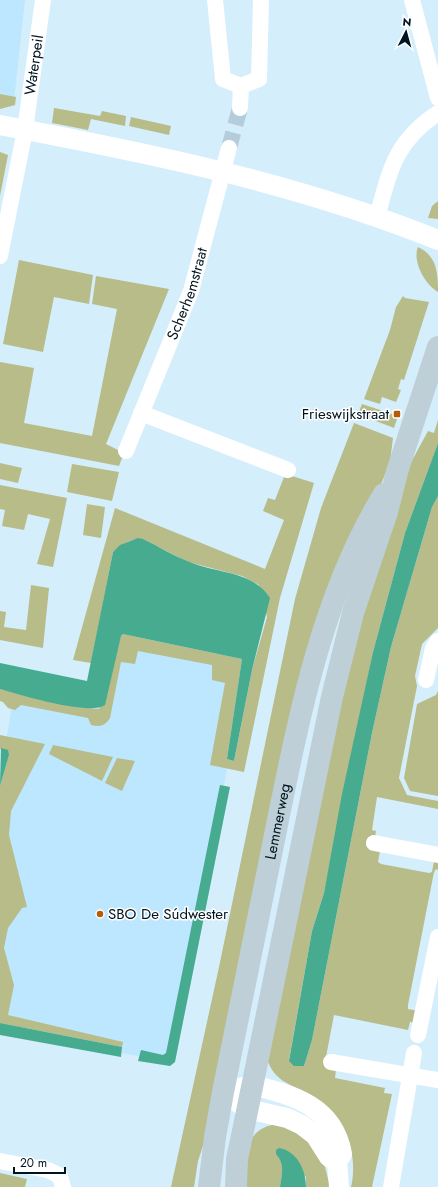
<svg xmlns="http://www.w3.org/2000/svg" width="438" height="1187" font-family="Jost,sans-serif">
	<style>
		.built { fill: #bde7ff }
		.green { fill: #b7bc88 }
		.water { fill: #47ab90 }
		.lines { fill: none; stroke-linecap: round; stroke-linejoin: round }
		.minor-tunnel { stroke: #b5cddb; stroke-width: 16; stroke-dasharray: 16 8; stroke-linecap: butt }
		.minor { stroke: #fff; stroke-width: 16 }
		.tertiary { stroke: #fff; stroke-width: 20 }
		.secondary { stroke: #becfd7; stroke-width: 22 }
		.poi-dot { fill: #b85b07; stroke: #fff; stroke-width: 1.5 }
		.labels { text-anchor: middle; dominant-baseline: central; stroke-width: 3; stroke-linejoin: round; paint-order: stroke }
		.street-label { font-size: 15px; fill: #001420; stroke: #fff }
		.poi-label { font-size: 15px; fill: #001420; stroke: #fff; text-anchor: end }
	</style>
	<rect width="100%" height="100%" fill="#d5eefc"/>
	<g class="built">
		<polygon points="0,0 25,0 14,101 0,100"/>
		<polygon points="113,613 248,644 222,798 170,1062 0,1030 0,776 15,688 93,702"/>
	</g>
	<g class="green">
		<polygon points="0,94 16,97 15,105 0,109"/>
		<polygon points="54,108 100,116 102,111 126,116 125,126 91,119 88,130 52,123"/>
		<polygon points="131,117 171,126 169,135 129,126"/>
		<polygon points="0,152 8,155 0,196"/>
		<polygon points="438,201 438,219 428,218 432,206"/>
		<path d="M418,247C437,256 438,273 438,292C425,285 412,261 418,247Z"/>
		<polygon points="19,260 93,275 89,304 54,297 43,352 3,344"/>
		<polygon points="96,276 169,289 106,444 124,453 119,466 0,443 0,362 34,368 24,423 92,436 117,309 92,304"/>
		<polygon points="403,296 405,298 429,302 404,380 401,379 398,389 401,390 396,402 382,397 380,404 364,399 390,330 396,307"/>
		<polygon points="362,404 398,416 394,428 358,414"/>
		<path d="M438,420V443L405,533L373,652L324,893L312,931L289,1060L304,1066L312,1040L372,733L391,647L432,507L438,496V628L422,644L415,676L417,686L399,778L407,795L438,801V809L377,797L372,830L376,831L375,837H368L366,845L368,848L380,851L378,862L381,864L429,873L432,872L434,861L438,862V870L436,869L434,872L408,1005V1009L419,1011L417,1023L410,1022L408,1030L334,1015L325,1062L336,1069L335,1078L385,1088L384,1093L392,1094L372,1187H351C354,1175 354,1159 350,1147C348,1141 313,1098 308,1094C287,1082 275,1082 266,1057L332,717L408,468L428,431L434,433Z"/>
		<polygon points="354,423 393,438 390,462 382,482 348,548 210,1125 198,1161 194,1187 171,1187 219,967 295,599 321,508"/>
		<polygon points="0,463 22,468 18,483 0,479"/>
		<polygon points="72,464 119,472 112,501 67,492"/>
		<path d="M289,475L314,483L280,598L244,772L210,765L225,683L212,680V665L138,651L135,664L121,662L110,718C105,726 100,727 91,725L88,718L21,705L15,710L8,708L3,702L0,701V689L76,707L99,709L121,636L123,634L242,659L227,759L234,761L252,670L267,617L259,585L242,576L188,562L143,539C132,538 121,544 113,552L91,663L73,660L115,508L265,569L284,520L263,511L268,498L275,500L284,477L288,478Z"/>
		<polygon points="0,485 67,498 53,567 37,564 50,519 28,514 24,530 2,526 5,510 0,509"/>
		<polygon points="87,504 105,507 101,538 83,535"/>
		<polygon points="31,585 49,588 43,648 0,640 0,611 6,612 4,627 26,630"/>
		<polygon points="438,691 438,796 410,791 404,778 417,704 436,695"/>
		<polygon points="0,735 45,744 11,811 9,835 27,907 22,908 8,928 4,948 14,985 8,1015 123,1042 122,1047 0,1023 0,786 9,755 0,749"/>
		<polygon points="53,745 113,757 102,781 49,754"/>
		<polygon points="117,758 135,761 122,791 105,783"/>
		<path d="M278,1124L303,1134L323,1159L330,1187H306V1177L276,1153C285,1164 282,1174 280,1187H241C246,1159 242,1128 278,1124Z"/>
		<polygon points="0,1173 27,1179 25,1187 0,1187"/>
	</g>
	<g class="water">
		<polygon points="438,443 438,496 432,507 391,647 372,733 312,1040 304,1066 294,1066 289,1061 312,931 324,893 342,794 373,652 405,533"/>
		<path d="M138,538L143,539C158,546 172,555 187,561C216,574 252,570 270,598L252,670L234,761L227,759L242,659L123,634L121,636L105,705C89,716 21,695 0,689V663L87,681L113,552L120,545Z"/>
		<polygon points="1,748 8,750 9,755 0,786"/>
		<polygon points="220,785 230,787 175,1062 170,1066 138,1061 141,1050 163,1055 166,1053"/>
		<polygon points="0,1023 122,1047 121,1057 0,1035"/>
		<path d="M279,1148C297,1151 306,1170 306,1187H280C282,1174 285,1164 276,1154V1150Z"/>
	</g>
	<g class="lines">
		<polyline class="minor-tunnel" points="229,148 240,108"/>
		<g class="minor">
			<polyline points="215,0 223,79 241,86 240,108"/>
			<polyline points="412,0 438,98"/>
			<polyline points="241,86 259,79 261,0"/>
			<path d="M377,217C390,170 395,141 438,113"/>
			<path id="s1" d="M0,256L25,130L43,0"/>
			<polyline points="141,413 288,470"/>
			<path id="s2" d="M126,451L191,291L229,148"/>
			<polyline points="426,680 433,648 438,641"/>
			<polyline points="374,843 438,855"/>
			<polyline points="418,1035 438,937"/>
			<polyline points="331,1062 438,1080"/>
			<polyline points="0,1161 48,1170 60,1176 63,1187"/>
			<polyline points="391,1187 414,1053"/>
		</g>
		<g class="tertiary">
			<path d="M0,125C149,153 297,183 438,240"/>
			<path d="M252,1085C293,1095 334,1106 342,1154L337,1161L329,1157L315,1135L302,1125L287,1118L247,1109L223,1092Z"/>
			<polyline points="337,1161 339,1187"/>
		</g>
		<g class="secondary">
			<path id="s3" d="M209,1187L215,1137L223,1092C241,1003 259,914 277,825C300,712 323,594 384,494"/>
			<polyline points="236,1187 237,1159 243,1131 332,697 353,613 387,512 397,472 438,347"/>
		</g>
	</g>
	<g class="poi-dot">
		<rect x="393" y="410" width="8" height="8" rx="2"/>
		<circle cx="100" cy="914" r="4"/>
	</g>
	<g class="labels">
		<g class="street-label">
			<text stroke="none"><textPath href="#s1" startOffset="194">Waterpeil</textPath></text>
			<text stroke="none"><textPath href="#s2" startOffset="169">Scherhemstraat</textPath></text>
			<text stroke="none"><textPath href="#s3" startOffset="372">Lemmerweg</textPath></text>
		</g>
		<g class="poi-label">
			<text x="389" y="414">Frieswijkstraat</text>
			<text x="108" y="914" text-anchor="start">SBO De Súdwester</text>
		</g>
	</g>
	<g transform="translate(406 32) rotate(6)" stroke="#ffffff" stroke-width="3" paint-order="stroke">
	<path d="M0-3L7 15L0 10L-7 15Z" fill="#001420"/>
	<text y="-6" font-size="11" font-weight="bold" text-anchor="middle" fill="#001420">N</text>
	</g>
	<path d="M14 1167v6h51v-6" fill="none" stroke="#001420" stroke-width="2"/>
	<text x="20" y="1167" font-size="12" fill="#001420" stroke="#ffffff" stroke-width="3" paint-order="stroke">20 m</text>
</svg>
